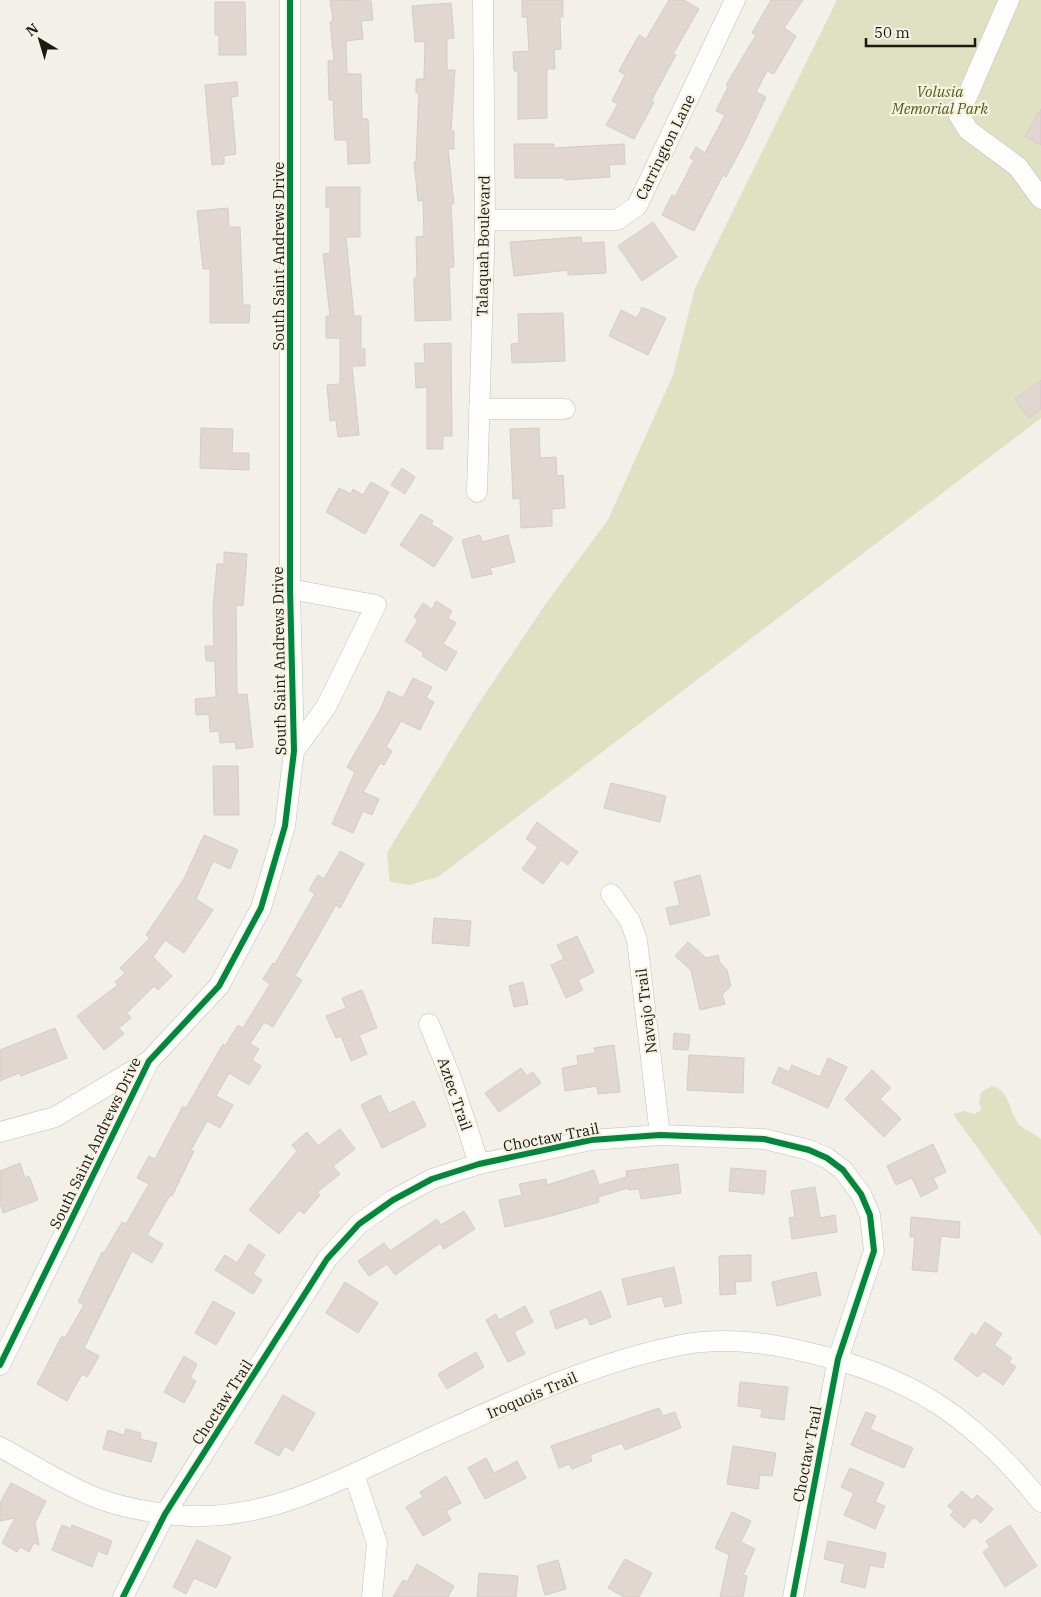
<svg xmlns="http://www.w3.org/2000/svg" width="1041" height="1597" font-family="'IBM Plex Serif',serif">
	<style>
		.green { fill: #dee1c2 }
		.building { fill: #e2d6d1; stroke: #d2cdc9 }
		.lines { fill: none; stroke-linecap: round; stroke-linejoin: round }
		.minor-casing { stroke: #c1c0ba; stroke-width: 21 }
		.minor { stroke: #fdfdfc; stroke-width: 20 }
		.cycleway-casing { stroke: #f6f2e4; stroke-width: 9 }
		.cycleway { stroke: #00873e; stroke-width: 6 }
		.labels { text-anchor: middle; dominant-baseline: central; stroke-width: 4.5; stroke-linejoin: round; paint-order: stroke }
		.park-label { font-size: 15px; font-style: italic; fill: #575c14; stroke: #f6f2e4 }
		.street-label { font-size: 15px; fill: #1a1914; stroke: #f6f2e4 }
	</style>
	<rect width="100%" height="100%" fill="#f2f0e8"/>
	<g class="green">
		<polygon points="837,0 1041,0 1041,418 438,877 409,885 390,882 387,853 477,706 547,602 608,520 673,375 695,288"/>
		<path d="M992,1086C1012,1091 1007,1113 1021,1126C1027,1131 1035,1134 1041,1139V1236L953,1114L964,1111L975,1114L982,1109L979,1103L981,1092Z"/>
	</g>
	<g class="building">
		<polygon points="330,0 371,1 373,20 361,21 363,39 346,41 347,74 361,74 362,119 368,119 370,163 348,164 347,140 335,140 333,100 329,100 328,61 334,61 330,22 333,21"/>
		<polygon points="522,0 563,0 563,17 560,17 561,49 554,50 555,69 547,69 547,118 518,119 518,71 514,71 513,52 529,51 527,17 522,17"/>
		<polygon points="669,0 684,0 699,9 673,54 676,55 651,101 654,102 634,139 606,125 618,104 612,101 625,75 619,71 639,35 646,39"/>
		<polygon points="771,0 803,0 784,28 796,36 774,74 767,71 756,92 766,97 743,145 726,177 723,175 694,231 662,215 672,195 675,197 694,160 690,158 696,147 705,153 725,115 716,111 728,87 726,85 756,35 752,33"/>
		<polygon points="215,2 245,2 246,55 219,55 219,35 215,35"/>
		<polygon points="451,3 454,38 447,39 447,70 455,70 451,131 454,131 454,149 448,149 454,204 451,204 454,267 449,268 451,320 415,321 414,278 417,278 416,237 424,236 423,200 418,201 414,162 416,162 419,93 416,93 416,79 424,79 425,41 415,42 412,6"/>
		<polygon points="237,82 238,96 231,97 236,154 224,156 224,164 212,165 205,85"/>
		<polygon points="1041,109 1041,145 1025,136"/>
		<polygon points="514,144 554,144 554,148 624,144 625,164 609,165 610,177 565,180 565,178 515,178"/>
		<polygon points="326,187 360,187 360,237 346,237 354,316 361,316 361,349 365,349 365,366 352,366 359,435 338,437 336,420 330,421 327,385 340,384 340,338 326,338 326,316 330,316 323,254 330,253 330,207 326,207"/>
		<polygon points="228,208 229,227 240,227 243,305 250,305 249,323 210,323 210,269 203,269 197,211"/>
		<polygon points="653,222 677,257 642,281 618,246"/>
		<polygon points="581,237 582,243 604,242 606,273 568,275 568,270 514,276 510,242"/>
		<polygon points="642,307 666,318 648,355 609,336 621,310 637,318"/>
		<polygon points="563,313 565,361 512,363 511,344 519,343 518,314"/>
		<polygon points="451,343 452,436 443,436 443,449 427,449 427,387 416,388 415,363 425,363 424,344"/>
		<polygon points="1041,380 1041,409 1029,418 1015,399"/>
		<polygon points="201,428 233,429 232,453 249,453 249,470 200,468"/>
		<polygon points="539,428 540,458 556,457 557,476 563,475 565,508 552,509 552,526 521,528 520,498 513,499 510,429"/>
		<polygon points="402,468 415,477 405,494 391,485"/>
		<polygon points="371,482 389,492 365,534 326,512 339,488 351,494 353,489 363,495"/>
		<polygon points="421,514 433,521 431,524 453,538 434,567 400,545"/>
		<polygon points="480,535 482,542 508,535 515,562 490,568 492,574 472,578 462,540"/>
		<polygon points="224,552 247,554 243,606 236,605 237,695 247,694 253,747 236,749 235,742 220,743 219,731 210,732 209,714 196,715 195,699 216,697 215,661 206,661 205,646 214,646 213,609 217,564 224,564"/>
		<polygon points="436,601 452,611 448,618 456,623 443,644 457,652 446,671 422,656 424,653 405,641 418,620 414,617 423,603 432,609"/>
		<polygon points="413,678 432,687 426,698 434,702 420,730 401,721 386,747 392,751 384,765 380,763 363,792 379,799 372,815 363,811 353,833 332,824 355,772 347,767 380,710 388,691 403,698"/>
		<polygon points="213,766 238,766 239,815 214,815"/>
		<polygon points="611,783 666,796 660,822 604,808"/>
		<polygon points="537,822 578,852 568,865 561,860 543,884 522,869 538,847 526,839"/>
		<polygon points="204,835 238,850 230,869 213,861 196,899 213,910 184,953 165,940 153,957 172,976 158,990 154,986 127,1013 131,1018 119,1028 124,1034 104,1050 77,1016 118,985 115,982 125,973 120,968 150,938 146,935 184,879"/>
		<polygon points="340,851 364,864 340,908 336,905 295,976 302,980 273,1027 264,1022 250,1044 259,1049 252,1060 261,1066 249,1085 229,1073 216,1096 233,1105 220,1128 207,1121 191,1150 194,1151 172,1196 170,1195 147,1235 163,1244 152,1263 132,1251 84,1348 99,1356 87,1377 82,1374 67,1401 37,1384 62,1336 65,1338 84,1305 78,1302 102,1252 104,1253 122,1222 126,1224 149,1184 137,1178 149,1156 155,1159 183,1106 186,1108 223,1044 225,1046 238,1025 243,1028 270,984 263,979 273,963 275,964 315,894 309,890 318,875 324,879"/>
		<polygon points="700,875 710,915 670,925 666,908 680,905 674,882"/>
		<polygon points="434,918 471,921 469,946 432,943"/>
		<polygon points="577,936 594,972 578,980 583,990 566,998 551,965 564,959 557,945"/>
		<polygon points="688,942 706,958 718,955 720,963 727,970 731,986 722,995 725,1004 700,1010 691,970 675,956"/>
		<polygon points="523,982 528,1004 514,1007 509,986"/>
		<polygon points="362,990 377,1028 359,1035 367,1054 351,1061 341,1036 336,1038 326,1016 346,1008 342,998"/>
		<polygon points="55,1028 67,1058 21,1076 19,1073 0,1081 0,1050"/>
		<polygon points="674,1033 690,1035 688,1050 673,1049"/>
		<polygon points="614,1045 620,1092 598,1094 597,1086 565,1091 562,1068 578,1065 577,1056 595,1053 594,1048"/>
		<polygon points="689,1055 744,1058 743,1093 687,1090"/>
		<polygon points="828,1058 847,1067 828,1108 772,1083 779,1067 789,1072 792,1065 820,1077"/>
		<polygon points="521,1068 527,1076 533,1072 541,1083 499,1112 485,1093"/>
		<polygon points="872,1070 891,1088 880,1099 901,1119 884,1137 845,1099"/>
		<polygon points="380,1095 389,1113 414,1101 426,1126 382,1148 361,1105"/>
		<polygon points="340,1129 355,1149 333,1166 340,1174 317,1192 320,1195 304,1214 299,1210 279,1234 249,1210 297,1151 292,1145 307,1132 318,1146"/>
		<polygon points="933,1144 946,1172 933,1178 938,1188 921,1197 912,1178 896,1185 887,1166"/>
		<polygon points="20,1163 25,1178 29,1176 38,1200 3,1213 0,1203 0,1171"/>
		<polygon points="678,1164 681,1193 641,1199 639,1189 629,1190 628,1188 598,1197 599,1202 551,1216 505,1227 499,1200 522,1195 519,1184 546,1179 547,1185 594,1170 599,1185 627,1177 626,1171"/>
		<polygon points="731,1168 766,1171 764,1194 729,1191"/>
		<polygon points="815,1187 820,1218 835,1215 837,1232 792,1239 789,1218 795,1217 791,1191"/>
		<polygon points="464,1211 475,1229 444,1249 440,1243 395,1275 387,1264 369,1276 358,1261 384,1243 390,1251 437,1219 441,1225"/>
		<polygon points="911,1217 960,1222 959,1238 941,1236 937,1272 912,1270 915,1237 910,1237"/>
		<polygon points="249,1244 265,1255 253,1274 262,1280 253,1294 215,1270 225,1255 237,1263"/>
		<polygon points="751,1255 751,1281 735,1282 736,1294 720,1295 719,1256"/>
		<polygon points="674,1267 682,1303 665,1307 662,1296 628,1305 622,1279"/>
		<polygon points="816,1272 821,1295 777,1306 772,1282"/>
		<polygon points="345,1282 378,1303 358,1333 326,1313"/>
		<polygon points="601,1291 611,1317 590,1325 587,1317 556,1329 550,1311"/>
		<polygon points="213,1301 235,1313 216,1345 195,1333"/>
		<polygon points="525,1306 533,1322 514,1332 525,1354 508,1362 486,1320 496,1314 499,1320"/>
		<polygon points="985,1322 1002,1334 994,1345 1012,1358 1009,1362 1016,1367 1003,1385 983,1371 978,1377 954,1359 972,1333 976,1336"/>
		<polygon points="476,1352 484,1367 447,1389 438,1374"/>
		<polygon points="184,1356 197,1364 190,1378 196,1381 184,1403 164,1392"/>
		<polygon points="740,1382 788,1387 784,1420 761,1417 762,1409 738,1406"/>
		<polygon points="283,1395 315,1413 293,1451 285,1446 279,1456 255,1443"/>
		<polygon points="659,1408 663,1416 675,1412 681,1428 625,1450 622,1443 590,1455 592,1461 572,1469 569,1464 559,1468 551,1446"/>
		<polygon points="866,1412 876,1416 870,1429 913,1448 904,1468 851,1445"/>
		<polygon points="126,1429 141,1433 140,1439 157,1443 151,1462 103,1449 108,1430 124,1435"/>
		<polygon points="733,1446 776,1453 772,1476 760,1475 758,1489 727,1484"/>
		<polygon points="486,1458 494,1473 517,1461 526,1478 485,1499 468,1468"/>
		<polygon points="850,1468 884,1483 875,1502 885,1506 875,1529 844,1515 854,1493 841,1487"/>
		<polygon points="446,1476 461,1503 446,1511 451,1520 423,1536 406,1507 423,1497 420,1492"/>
		<polygon points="11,1483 46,1501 35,1523 39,1545 34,1543 29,1552 20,1547 17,1552 2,1543 15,1518 0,1521 0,1503"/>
		<polygon points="962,1491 972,1500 977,1495 993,1509 981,1523 974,1517 964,1528 950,1515 954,1511 948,1506"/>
		<polygon points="732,1512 751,1521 741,1542 755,1549 743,1575 747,1576 743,1597 720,1597 729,1555 715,1548"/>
		<polygon points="62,1525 71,1529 72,1525 112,1541 107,1555 98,1551 92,1567 52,1550"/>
		<polygon points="1010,1525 1037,1566 1005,1587 983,1552 990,1547 986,1541"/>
		<polygon points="197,1540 231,1557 216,1588 194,1578 186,1594 173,1587"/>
		<polygon points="828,1541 886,1553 883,1568 870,1565 865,1588 841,1582 845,1564 824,1559"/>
		<polygon points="625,1559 652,1573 639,1597 624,1597 608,1588"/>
		<polygon points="558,1560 566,1589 545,1595 537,1566"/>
		<polygon points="417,1564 454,1586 448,1597 393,1597 403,1580 407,1582"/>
		<polygon points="479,1573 518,1576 516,1597 477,1597"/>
	</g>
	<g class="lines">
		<g class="minor-casing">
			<g id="minor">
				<polyline points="1009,0 959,115 968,130 1018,167 1041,199"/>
				<polyline points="485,220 617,220 637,206 735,0"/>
				<polyline points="479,409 565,409"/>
				<polyline points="477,492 485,220 483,0"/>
				<polyline points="290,589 376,605 326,707 294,751"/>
				<polyline points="611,894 630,921 637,940 660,1135"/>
				<polyline points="429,1024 451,1078 479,1164"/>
				<polyline points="0,1132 55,1117 149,1061"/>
				<polyline points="0,1365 149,1061 219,986 261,908 285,826 294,751 290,589 290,0"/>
				<path d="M0,1447C32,1464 63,1485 97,1498C125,1509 173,1517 203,1516C283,1515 353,1473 424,1441C506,1404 591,1363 681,1345C723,1337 764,1342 806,1352C910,1375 975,1418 1041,1502"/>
				<polyline points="354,1474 377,1543 372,1597"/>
				<polyline points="123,1597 165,1514 327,1259 359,1224 393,1200 432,1179 479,1164 591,1140 660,1135 764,1139 809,1150 827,1158 843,1170 861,1194 870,1215 874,1251 838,1359 793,1597"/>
			</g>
		</g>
		<use href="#minor" class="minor"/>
		<g class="cycleway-casing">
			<g id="cycleway">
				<polyline points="0,1365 149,1061 219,986 261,908 285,826 294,751 290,589 290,0"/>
				<polyline points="123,1597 165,1514 327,1259 359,1224 393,1200 432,1179 479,1164 591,1140 660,1135 764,1139 809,1150 827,1158 843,1170 861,1194 870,1215 874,1251 838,1359 793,1597"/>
			</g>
		</g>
		<use href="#cycleway" class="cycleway"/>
	</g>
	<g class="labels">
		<g class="park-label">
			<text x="940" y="91">Volusia<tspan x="940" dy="17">Memorial Park</tspan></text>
		</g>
		<g class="street-label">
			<text transform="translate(665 147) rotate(-64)">Carrington Lane</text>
			<text transform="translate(483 246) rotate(-89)">Talaquah Boulevard</text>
			<text transform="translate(278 256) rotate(-90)">South Saint Andrews Drive</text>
			<text transform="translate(279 661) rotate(-91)">South Saint Andrews Drive</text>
			<text transform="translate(646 1011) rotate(-97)">Navajo Trail</text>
			<text transform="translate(455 1094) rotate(71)">Aztec Trail</text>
			<text transform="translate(551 1137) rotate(-11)">Choctaw Trail</text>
			<text transform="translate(95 1143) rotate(-64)">South Saint Andrews Drive</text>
			<text transform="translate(532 1395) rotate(-23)">Iroquois Trail</text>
			<text transform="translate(222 1402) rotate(-57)">Choctaw Trail</text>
			<text transform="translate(807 1454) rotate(-79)">Choctaw Trail</text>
		</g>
	</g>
	<g transform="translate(40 40) rotate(322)" stroke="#f6f2e4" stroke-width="4" paint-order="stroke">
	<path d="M0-4L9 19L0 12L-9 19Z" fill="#1a1914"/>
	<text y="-8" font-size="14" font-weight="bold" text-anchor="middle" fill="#1a1914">N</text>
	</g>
	<path d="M866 38v8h109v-8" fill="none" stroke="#1a1914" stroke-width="2.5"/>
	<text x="874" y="38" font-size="15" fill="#1a1914" stroke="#f6f2e4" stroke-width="4" paint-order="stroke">50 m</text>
</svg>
